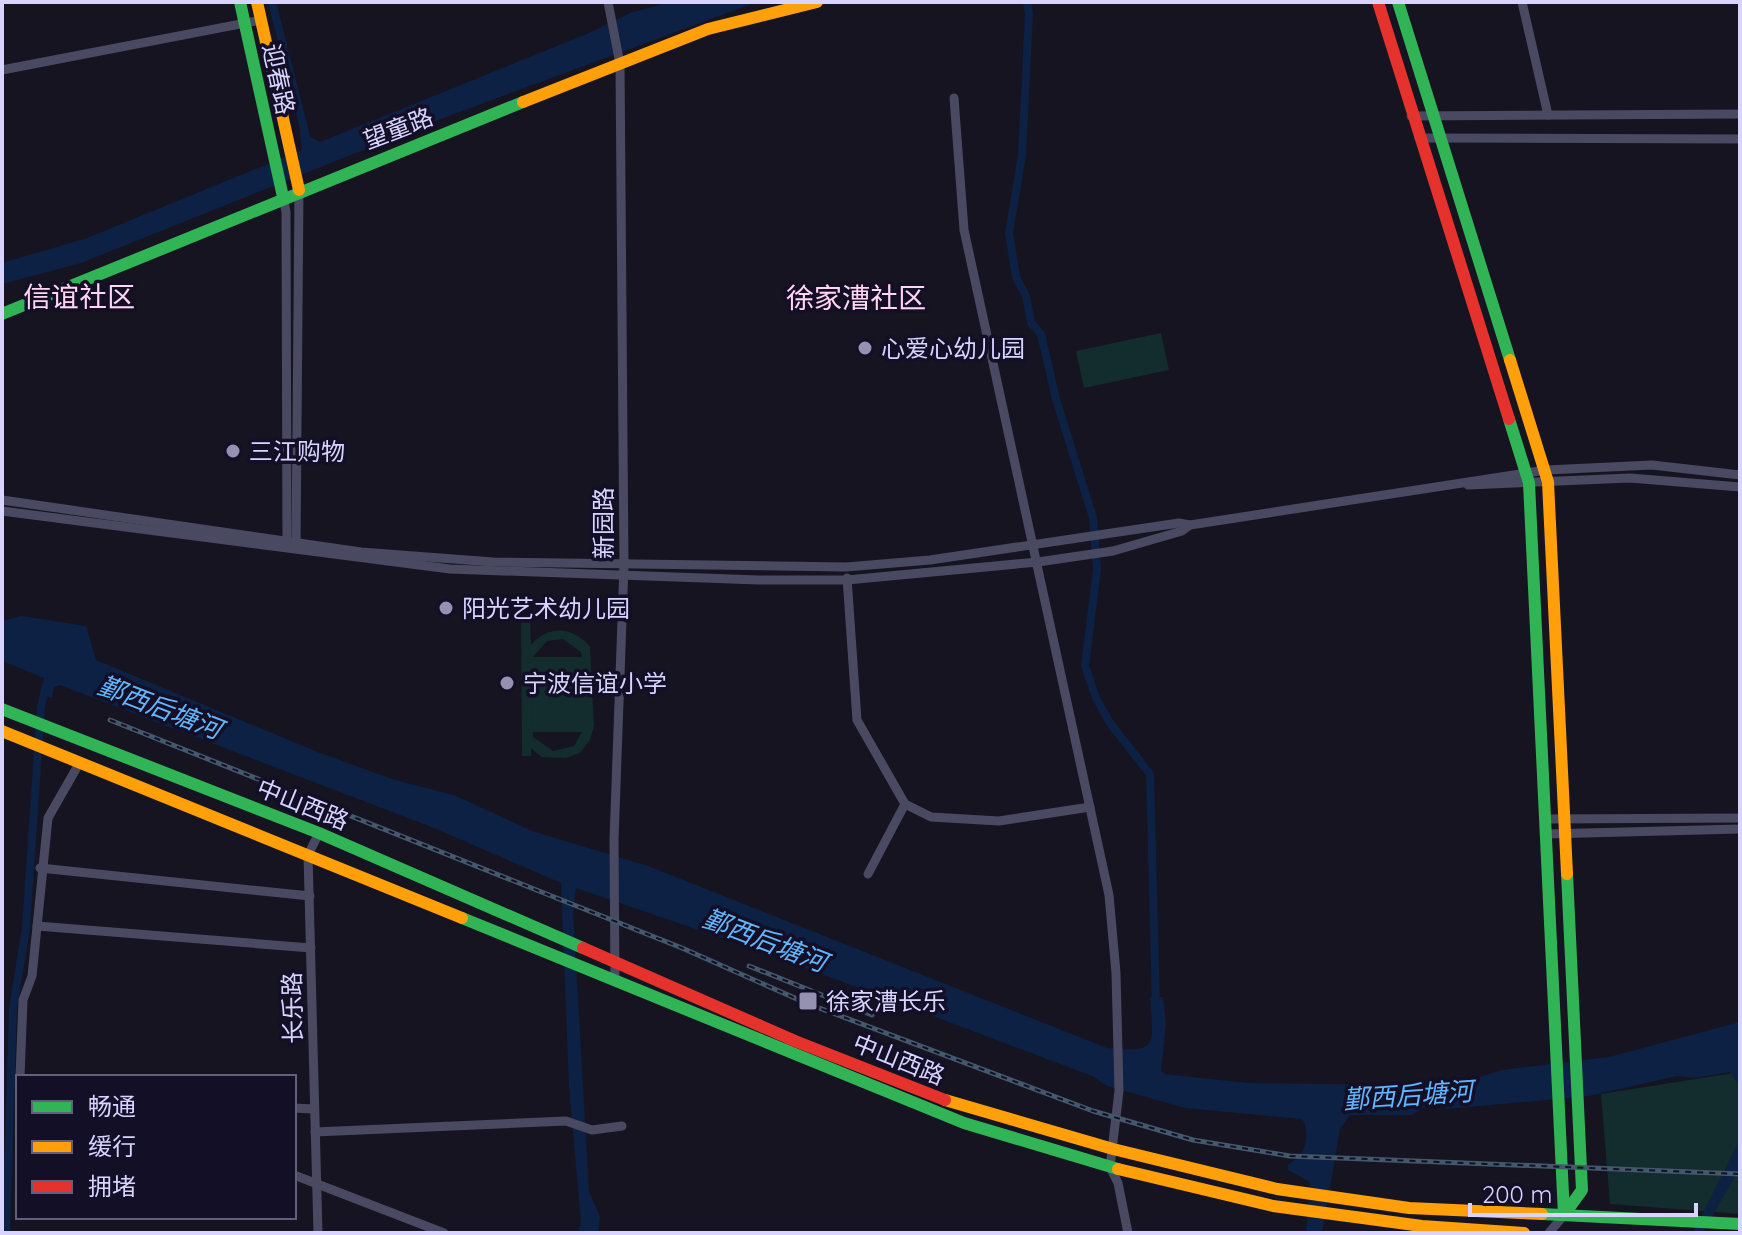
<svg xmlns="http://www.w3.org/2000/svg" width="1742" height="1235" font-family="Quicksand,'Noto Sans SC',sans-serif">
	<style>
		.green { fill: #132c2d; fill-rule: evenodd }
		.water { fill: #0d2144 }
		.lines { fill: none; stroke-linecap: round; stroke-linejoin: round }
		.canal { stroke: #0d2144; stroke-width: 8 }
		.street { stroke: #4a4962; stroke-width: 9 }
		.fast { stroke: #30b455; stroke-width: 12 }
		.slow { stroke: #ff9f0a; stroke-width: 12 }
		.jam { stroke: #e5322d; stroke-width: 12 }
		.rail-casing { stroke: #43596b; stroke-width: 5 }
		.rail { stroke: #130f26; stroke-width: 2; stroke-dasharray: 6; stroke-linecap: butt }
		.poi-dot { fill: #9591b1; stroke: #130f26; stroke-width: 3 }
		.labels { text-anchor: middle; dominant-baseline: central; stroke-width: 7; stroke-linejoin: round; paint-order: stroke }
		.street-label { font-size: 24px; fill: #d9d4ff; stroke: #130f26 }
		.poi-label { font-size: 24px; fill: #d9d4ff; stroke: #130f26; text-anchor: start }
		.water-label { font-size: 26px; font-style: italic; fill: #62b6ff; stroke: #130f26 }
		.quarter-label { font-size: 28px; fill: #ffd6f0; stroke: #130f26 }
	</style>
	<rect width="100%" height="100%" fill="#161421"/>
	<g class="green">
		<polygon points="1161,333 1169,370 1084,388 1076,351"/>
		<path d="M521,621H530L531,645C549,625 572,626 590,647L594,726L590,740L580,753L566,758L542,757L531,748V756H522ZM563,639L581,652L582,657H533L547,641ZM532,660L533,732H582L574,746L553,751L533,737Z"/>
		<polygon points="1740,1072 1740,1214 1610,1204 1601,1094"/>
	</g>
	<g class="water">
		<polygon points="670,2 757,2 446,117 81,263 2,284 2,263 87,238 302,150 300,132 308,128 309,136 320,142 589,33 630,13"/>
		<path d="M21,616L86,626L96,660L320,753L395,780L454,795L532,831L648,866L1107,1048C1160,1053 1153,1045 1150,997H1163L1166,1024L1161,1071L1165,1074L1247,1083L1404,1085L1467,1081L1502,1070L1609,1057L1740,1022V1087L1730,1072L1695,1078L1677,1076L1589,1096L1447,1109L1429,1104L1412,1115H1350L1340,1129L1322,1233H1306L1310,1182L1288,1170V1164C1304,1159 1312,1134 1302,1119L1185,1108L1107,1086L1092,1076L774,956L576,888L573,912L589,1191L600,1217L598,1233H578L581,1223L569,1086L561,883L434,828L60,685L54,687L52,698L42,695L44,678L2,661V621Z"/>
		<polygon points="1740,1139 1740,1167 1703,1233 1693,1233"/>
	</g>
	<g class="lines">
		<g class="canal">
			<polyline points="272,2 307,140"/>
			<polyline points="1027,2 1029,14 1022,155 1009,233 1016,277 1026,296 1031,323 1041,334 1056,399 1093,518 1097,569 1085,666 1096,698 1110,723 1150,774 1156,1007"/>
			<polyline points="6,1233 13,1008 26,928 41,706 46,686"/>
		</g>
		<g class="street">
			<polyline points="608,2 620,64 624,565 614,840 615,981"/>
			<polyline points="1522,2 1548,115"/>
			<polyline points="2,70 261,20"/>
			<polyline points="954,98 964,230 1109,895 1116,973 1119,1091 1110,1167 1118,1183 1128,1233"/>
			<polyline points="1411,116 1740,114"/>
			<polyline points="1419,138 1740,139"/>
			<polyline points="283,197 286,212 287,546"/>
			<polyline points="1468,485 1630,478 1740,487"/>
			<polyline points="2,500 361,552 493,562 846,567 930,560 1179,523 1190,525 1546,470 1652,465 1740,475"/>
			<polyline points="2,511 450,569 759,580 847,580 1038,562 1113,551 1182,531 1190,525"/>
			<polyline points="296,545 299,190"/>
			<polyline points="847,578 857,720 905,804 931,817 999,821 1090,807"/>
			<polyline points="1545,819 1740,818"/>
			<polyline points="1546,834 1740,829"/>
			<polyline points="40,868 310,896"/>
			<polyline points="868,874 905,804"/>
			<polyline points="37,926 311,948"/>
			<polyline points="20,1077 23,1000 32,976 48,818 80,762"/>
			<polyline points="294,1108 314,1109"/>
			<polyline points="315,1132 566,1121 592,1130 622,1126"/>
			<polyline points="294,1175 444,1233"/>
			<polyline points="318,1233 308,855 319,833"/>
			<polyline points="1549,1233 1564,1215"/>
		</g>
		<g class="fast">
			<polyline points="240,2 283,197"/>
			<polyline points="1398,2 1510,360"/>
			<polyline points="2,314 523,102"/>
			<polyline points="1509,419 1529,483 1564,1215"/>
			<polyline points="2,709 319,833 583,948"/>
			<polyline points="462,918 964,1123 1118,1169"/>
			<polyline points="1542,1214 1740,1224"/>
			<polyline points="1564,1215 1582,1190 1567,874"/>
		</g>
		<g class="slow">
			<polyline points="257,2 299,190"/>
			<polyline points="523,102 708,29 817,2"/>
			<polyline points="1510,360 1548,482 1567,874"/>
			<polyline points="2,731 462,918"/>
			<polyline points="945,1100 1113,1149 1277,1189 1409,1208 1542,1214"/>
			<polyline points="1118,1169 1273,1206 1422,1226 1524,1233"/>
		</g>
		<g class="jam">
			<polyline points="1378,2 1509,419"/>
			<polyline points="583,948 795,1041 945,1100"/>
		</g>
		<g class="rail-casing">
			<g id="rail">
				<polyline points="110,720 682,948 806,1003 1093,1111 1193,1140 1290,1156 1740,1174"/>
				<polyline points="749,966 872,1015"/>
			</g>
		</g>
		<use href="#rail" class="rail"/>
	</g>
	<g class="poi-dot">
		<circle cx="865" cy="348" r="8"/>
		<circle cx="233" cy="451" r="8"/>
		<circle cx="446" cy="608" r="8"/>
		<circle cx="507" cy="683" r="8"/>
		<rect x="798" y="991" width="20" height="20" rx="4"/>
	</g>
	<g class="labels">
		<g class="street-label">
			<text transform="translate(279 79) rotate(78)">迎春路</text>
			<text transform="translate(398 128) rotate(-21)">望童路</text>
			<text transform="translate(603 523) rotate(-90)">新园路</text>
			<text transform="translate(303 804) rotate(22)">中山西路</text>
			<text transform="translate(292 1008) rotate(-91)">长乐路</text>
			<text transform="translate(899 1059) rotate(22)">中山西路</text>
		</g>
		<g class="poi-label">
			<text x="881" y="348">心爱心幼儿园</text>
			<text x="249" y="451">三江购物</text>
			<text x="462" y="608">阳光艺术幼儿园</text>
			<text x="523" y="683">宁波信谊小学</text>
			<text x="826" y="1001">徐家漕长乐</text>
		</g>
		<g class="water-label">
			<text transform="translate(160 707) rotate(21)">鄞西后塘河</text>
			<text transform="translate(765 940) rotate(21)">鄞西后塘河</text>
			<text transform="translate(1408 1095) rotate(-4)">鄞西后塘河</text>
		</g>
		<g class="quarter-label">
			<text x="79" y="296">信谊社区</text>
			<text x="856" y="297">徐家漕社区</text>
		</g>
	</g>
	<rect width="1742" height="1235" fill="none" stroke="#d9d4ff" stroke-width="8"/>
	<rect x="16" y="1075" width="280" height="144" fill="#130f26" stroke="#625e7d" stroke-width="2"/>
	<rect x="32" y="1101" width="40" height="12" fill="#30b455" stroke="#625e7d" stroke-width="2"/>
	<text x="88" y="1115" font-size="24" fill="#d9d4ff">畅通</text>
	<rect x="32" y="1141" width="40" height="12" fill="#ff9f0a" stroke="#625e7d" stroke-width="2"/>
	<text x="88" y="1155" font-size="24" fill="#d9d4ff">缓行</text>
	<rect x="32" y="1181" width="40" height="12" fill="#e5322d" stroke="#625e7d" stroke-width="2"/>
	<text x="88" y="1195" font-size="24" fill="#d9d4ff">拥堵</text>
	<path d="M1470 1203v12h226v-12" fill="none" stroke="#d9d4ff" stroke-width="4"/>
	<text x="1482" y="1203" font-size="24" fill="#d9d4ff" stroke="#130f26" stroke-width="6" paint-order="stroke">200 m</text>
</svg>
